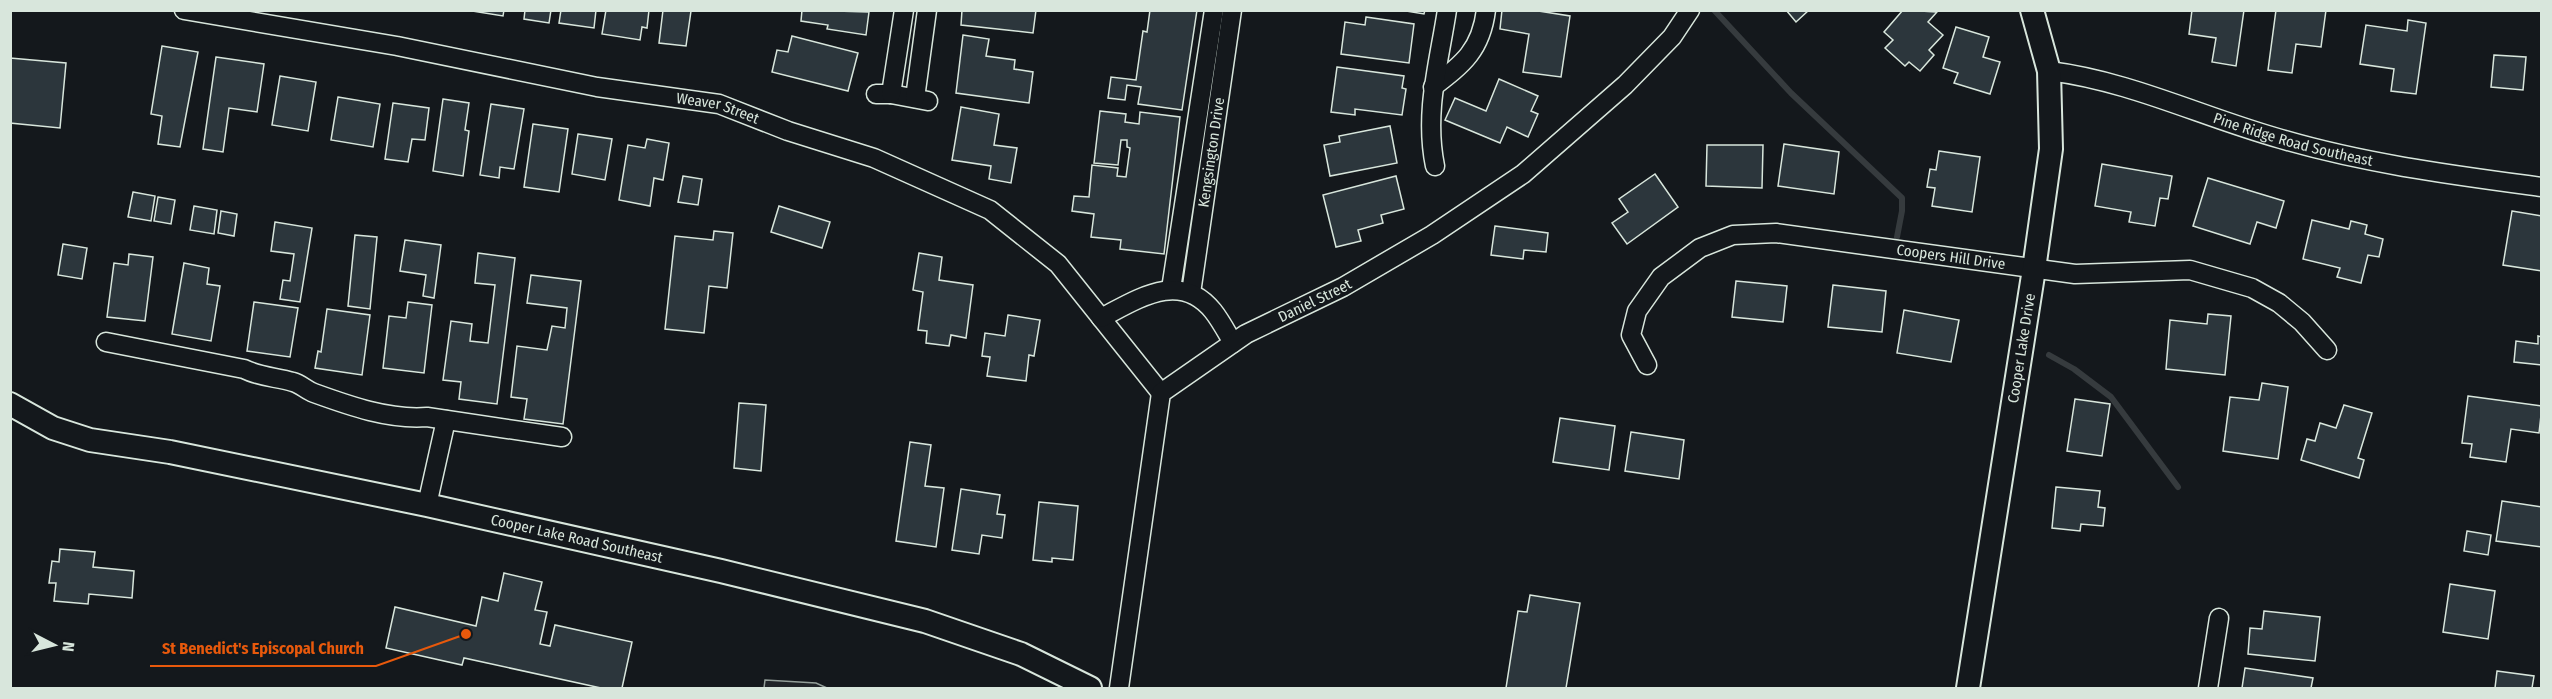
<svg xmlns="http://www.w3.org/2000/svg" width="2552" height="699" font-family="'Fira Sans Condensed',sans-serif">
	<style>
		.green { fill: #202428; stroke: #939e99; stroke-width: 1.5 }
		.lines { fill: none; stroke-linecap: round; stroke-linejoin: round }
		.stream { stroke: #363b3e; stroke-width: 6 }
		.building { fill: #2c363c; stroke: #d8e6dc; stroke-width: 1.5 }
		.minor-casing { stroke: #d8e6dc; stroke-width: 21 }
		.tertiary-casing { stroke: #d8e6dc; stroke-width: 26 }
		.minor { stroke: #14181c; stroke-width: 18 }
		.tertiary { stroke: #14181c; stroke-width: 22 }
		.labels { text-anchor: middle; dominant-baseline: central; stroke-width: 4.5; stroke-linejoin: round; paint-order: stroke }
		.street-label { font-size: 15px; fill: #d8e6dc; stroke: #14181c }
		.leader { fill: none; stroke: #e8590c; stroke-width: 2 }
		.callout-dot { fill: #e8590c; stroke: #14181c; stroke-width: 2 }
		.callout-label { font-size: 16px; text-anchor: middle; font-weight: bold; fill: #e8590c; stroke: #14181c; stroke-width: 4.5; stroke-linejoin: round; paint-order: stroke }
	</style>
	<rect width="100%" height="100%" fill="#14181c"/>
	<polygon class="green" points="765,680 816,683 827,688 764,688"/>
	<g class="lines">
		<g class="stream">
			<polyline points="1714,10 1791,93 1902,198 1902,211 1897,237"/>
			<polyline points="2049,355 2074,369 2111,397 2178,487"/>
		</g>
	</g>
	<g class="building">
		<polygon points="466,10 504,10 503,16"/>
		<polygon points="525,10 551,10 549,23 524,19"/>
		<polygon points="561,10 596,10 594,28 559,23"/>
		<polygon points="606,10 649,10 647,28 642,27 640,40 602,34"/>
		<polygon points="663,10 691,11 686,46 659,43"/>
		<polygon points="802,10 869,12 866,35 827,29 828,25 801,21"/>
		<polygon points="962,10 1036,10 1033,33 961,25"/>
		<polygon points="1150,10 1197,10 1182,110 1138,104 1141,87 1127,85 1125,100 1108,98 1111,77 1136,80 1143,31 1147,32"/>
		<polygon points="1400,10 1425,10 1424,14"/>
		<polygon points="1502,10 1532,10 1570,16 1561,77 1523,72 1529,34 1500,29"/>
		<polygon points="1786,10 1809,10 1796,22"/>
		<polygon points="1903,10 1937,12 1928,22 1943,35 1929,50 1934,55 1920,71 1909,62 1905,66 1885,48 1893,40 1884,32"/>
		<polygon points="2192,10 2244,10 2236,66 2212,62 2216,38 2189,34"/>
		<polygon points="2276,10 2326,10 2321,47 2296,44 2292,73 2268,70"/>
		<polygon points="1366,17 1414,24 1409,63 1341,54 1345,22 1365,25"/>
		<polygon points="2408,20 2426,23 2416,94 2391,91 2394,69 2360,64 2366,25 2407,31"/>
		<polygon points="1956,27 1989,37 1983,57 2000,62 1990,94 1954,83 1958,73 1943,68"/>
		<polygon points="963,35 989,39 986,56 1015,60 1014,69 1033,72 1029,103 956,93"/>
		<polygon points="792,36 858,53 848,91 772,72 777,50 788,52"/>
		<polygon points="162,46 198,52 180,147 158,144 162,116 151,114"/>
		<polygon points="2494,55 2526,57 2523,90 2491,87"/>
		<polygon points="216,57 264,64 257,112 229,108 223,152 203,149"/>
		<polygon points="10,58 66,63 60,128 10,123"/>
		<polygon points="1337,67 1404,76 1402,88 1406,89 1402,115 1355,109 1355,115 1331,112"/>
		<polygon points="280,76 316,82 308,131 272,125"/>
		<polygon points="1499,79 1538,96 1531,111 1538,114 1528,137 1507,127 1500,143 1445,120 1455,98 1486,111"/>
		<polygon points="338,97 380,104 373,147 331,140"/>
		<polygon points="443,99 469,103 465,130 469,131 463,176 433,171"/>
		<polygon points="393,103 429,108 425,140 412,139 408,162 385,159"/>
		<polygon points="491,104 524,109 514,169 500,167 499,178 480,175"/>
		<polygon points="961,107 999,114 994,145 1017,148 1011,183 989,179 991,166 952,160"/>
		<polygon points="1100,111 1126,114 1125,122 1139,124 1140,112 1180,117 1164,254 1120,249 1121,240 1091,237 1094,214 1072,211 1074,196 1089,197 1092,165 1118,168 1117,176 1126,177 1130,148 1127,147 1127,140 1121,140 1118,165 1094,163"/>
		<polygon points="533,124 568,129 559,192 524,187"/>
		<polygon points="1390,126 1397,163 1330,176 1324,145 1340,142 1339,136"/>
		<polygon points="578,134 612,139 605,180 572,174"/>
		<polygon points="647,139 669,143 663,180 654,178 650,206 619,200 628,145 645,148"/>
		<polygon points="1784,144 1839,152 1834,194 1778,186"/>
		<polygon points="1707,145 1763,145 1762,188 1706,186"/>
		<polygon points="1939,151 1980,157 1972,212 1932,206 1935,188 1927,187 1930,169 1936,170"/>
		<polygon points="2102,164 2172,176 2168,199 2160,198 2155,226 2129,222 2131,212 2095,206"/>
		<polygon points="1655,174 1678,207 1627,244 1612,223 1628,212 1619,199"/>
		<polygon points="683,176 702,179 698,205 678,202"/>
		<polygon points="1396,176 1404,209 1381,215 1383,223 1358,230 1361,241 1336,247 1323,195"/>
		<polygon points="2208,178 2284,201 2276,228 2257,222 2250,244 2193,226"/>
		<polygon points="133,192 155,196 151,221 128,217"/>
		<polygon points="158,197 175,200 171,224 154,221"/>
		<polygon points="194,206 217,210 214,234 190,230"/>
		<polygon points="779,206 830,222 822,248 771,232"/>
		<polygon points="221,211 237,214 234,236 218,233"/>
		<polygon points="2512,211 2542,216 2542,271 2503,265"/>
		<polygon points="2312,220 2349,229 2351,221 2367,225 2365,234 2383,239 2379,257 2368,255 2361,283 2337,277 2340,268 2303,259"/>
		<polygon points="275,222 312,228 300,302 280,299 283,280 290,281 294,254 271,251"/>
		<polygon points="1495,226 1548,233 1546,252 1524,250 1523,259 1491,255"/>
		<polygon points="714,231 733,233 727,288 709,286 704,333 665,329 675,236 713,240"/>
		<polygon points="355,235 377,237 370,309 348,306"/>
		<polygon points="405,240 441,245 434,298 423,296 426,275 400,271"/>
		<polygon points="63,244 87,248 82,279 58,275"/>
		<polygon points="478,253 515,258 497,404 459,399 461,382 443,380 451,321 472,324 470,341 488,343 495,285 475,283"/>
		<polygon points="919,253 942,257 939,280 973,285 966,338 951,335 949,346 926,343 927,331 918,330 923,292 913,290"/>
		<polygon points="129,254 153,257 145,321 107,317 114,263 128,265"/>
		<polygon points="184,263 209,268 207,284 220,286 211,341 172,334"/>
		<polygon points="531,275 581,281 563,424 524,419 527,399 511,397 517,346 547,350 552,326 565,328 567,308 527,303"/>
		<polygon points="1736,281 1787,286 1783,322 1732,317"/>
		<polygon points="1833,285 1886,291 1882,332 1828,327"/>
		<polygon points="254,302 298,308 290,357 247,351"/>
		<polygon points="408,302 432,305 424,373 383,368 389,316 406,318"/>
		<polygon points="327,309 370,315 362,375 315,368 318,351 321,352"/>
		<polygon points="1904,310 1959,320 1951,362 1897,353"/>
		<polygon points="2208,314 2231,316 2225,375 2166,369 2170,320 2207,324"/>
		<polygon points="1008,315 1040,320 1034,356 1029,355 1026,381 987,376 990,357 982,356 985,333 1005,336"/>
		<polygon points="2538,336 2542,337 2542,365 2514,362 2516,341 2538,344"/>
		<polygon points="2262,383 2288,387 2278,459 2223,451 2230,397 2259,400"/>
		<polygon points="2468,396 2542,406 2539,433 2511,429 2506,462 2470,457 2472,444 2462,443"/>
		<polygon points="2075,399 2110,404 2102,456 2067,451"/>
		<polygon points="739,403 766,405 761,471 734,468"/>
		<polygon points="2344,405 2372,413 2358,458 2364,460 2359,478 2301,460 2307,439 2315,441 2320,423 2336,428"/>
		<polygon points="1560,418 1615,426 1609,470 1553,462"/>
		<polygon points="1631,432 1684,440 1679,479 1625,471"/>
		<polygon points="910,442 931,445 925,486 944,488 936,547 896,541"/>
		<polygon points="2056,487 2100,491 2098,507 2105,508 2103,526 2081,524 2080,531 2052,528"/>
		<polygon points="961,489 1000,495 997,514 1005,515 1002,538 982,535 979,554 952,550"/>
		<polygon points="2502,501 2542,507 2542,547 2496,541"/>
		<polygon points="1039,502 1078,506 1073,560 1052,558 1052,562 1033,560"/>
		<polygon points="2467,531 2491,535 2488,555 2464,551"/>
		<polygon points="60,549 95,552 93,567 134,571 132,598 89,594 88,604 54,601 56,583 49,583 52,561 59,562"/>
		<polygon points="504,573 542,582 535,610 547,612 540,644 550,646 555,625 632,642 622,688 601,688 464,658 462,665 386,648 395,607 476,626 482,597 498,601"/>
		<polygon points="2450,584 2495,591 2488,639 2443,632"/>
		<polygon points="1530,595 1580,603 1566,688 1506,688 1518,611 1527,612"/>
		<polygon points="2264,611 2320,617 2315,661 2248,654 2250,628 2262,629"/>
		<polygon points="2245,668 2313,678 2311,688 2242,688"/>
		<polygon points="2497,671 2534,676 2532,688 2495,688"/>
	</g>
	<g class="lines">
		<g class="minor-casing">
			<g id="minor">
				<path id="s1" d="M184,10L397,46L597,87L719,104L788,131L874,158L990,210L1058,264L1161,393"/>
				<path id="s2" d="M2049,71C2130,81 2202,117 2281,139C2366,164 2453,175 2542,187"/>
				<path d="M1433,87C1463,64 1481,50 1486,10"/>
				<polyline points="876,94 891,94 928,101"/>
				<polyline points="891,94 904,10"/>
				<polyline points="915,98 927,10"/>
				<path d="M1435,166C1424,112 1439,63 1447,10"/>
				<polyline points="1171,289 1214,10"/>
				<path id="s3" d="M1191,293L1232,10"/>
				<path d="M1101,318C1138,299 1180,270 1213,311C1221,321 1227,333 1233,343"/>
				<path d="M106,342L244,369C260,377 276,377 293,382C301,384 306,390 314,393C350,406 389,420 427,417L562,437"/>
				<path id="s4" d="M1647,365L1631,335L1637,311L1661,277L1700,248L1733,235L1776,233L2075,274L2190,270L2252,288L2279,303L2302,322L2327,350"/>
				<polyline points="427,505 446,420"/>
				<path id="s5" d="M1119,688L1161,393L1246,334L1343,287L1432,235L1523,174L1625,85L1672,37L1690,10"/>
				<polyline points="2208,688 2219,618"/>
			</g>
		</g>
		<g class="tertiary-casing">
			<g id="tertiary">
				<path id="s6" d="M10,404L53,428L90,440L170,452L427,505L721,571L925,621L1021,654L1090,688"/>
				<path id="s7" d="M1968,688L2034,269L2051,149L2049,71L2032,10"/>
			</g>
		</g>
		<use href="#minor" class="minor"/>
		<use href="#tertiary" class="tertiary"/>
	</g>
	<g class="labels">
		<g class="street-label">
			<text stroke="none"><textPath href="#s1" startOffset="543">Weaver Street</textPath></text>
			<text stroke="none"><textPath href="#s2" startOffset="254">Pine Ridge Road Southeast</textPath></text>
			<text stroke="none"><textPath href="#s3" startOffset="142">Kengsington Drive</textPath></text>
			<text stroke="none"><textPath href="#s4" startOffset="404">Coopers Hill Drive</textPath></text>
			<text stroke="none"><textPath href="#s5" startOffset="478">Daniel Street</textPath></text>
			<text stroke="none"><textPath href="#s7" startOffset="344">Cooper Lake Drive</textPath></text>
			<text stroke="none"><textPath href="#s6" startOffset="585">Cooper Lake Road Southeast</textPath></text>
		</g>
	</g>
	<path class="leader" d="M466 634L376 666H150"/>
	<circle class="callout-dot" cx="466" cy="634" r="6"/>
	<g class="callout-label">
		<text x="263" y="654">St Benedict's Episcopal Church</text>
	</g>
	<rect width="2552" height="699" fill="none" stroke="#d8e6dc" stroke-width="24"/>
	<g transform="translate(54 645) rotate(97)" stroke="#14181c" stroke-width="4.5" paint-order="stroke">
	<path d="M0-4.5L10 22L0 15L-10 22Z" fill="#d8e6dc"/>
	<text y="-9" font-size="16" font-weight="bold" text-anchor="middle" fill="#d8e6dc">N</text>
	</g>
</svg>
